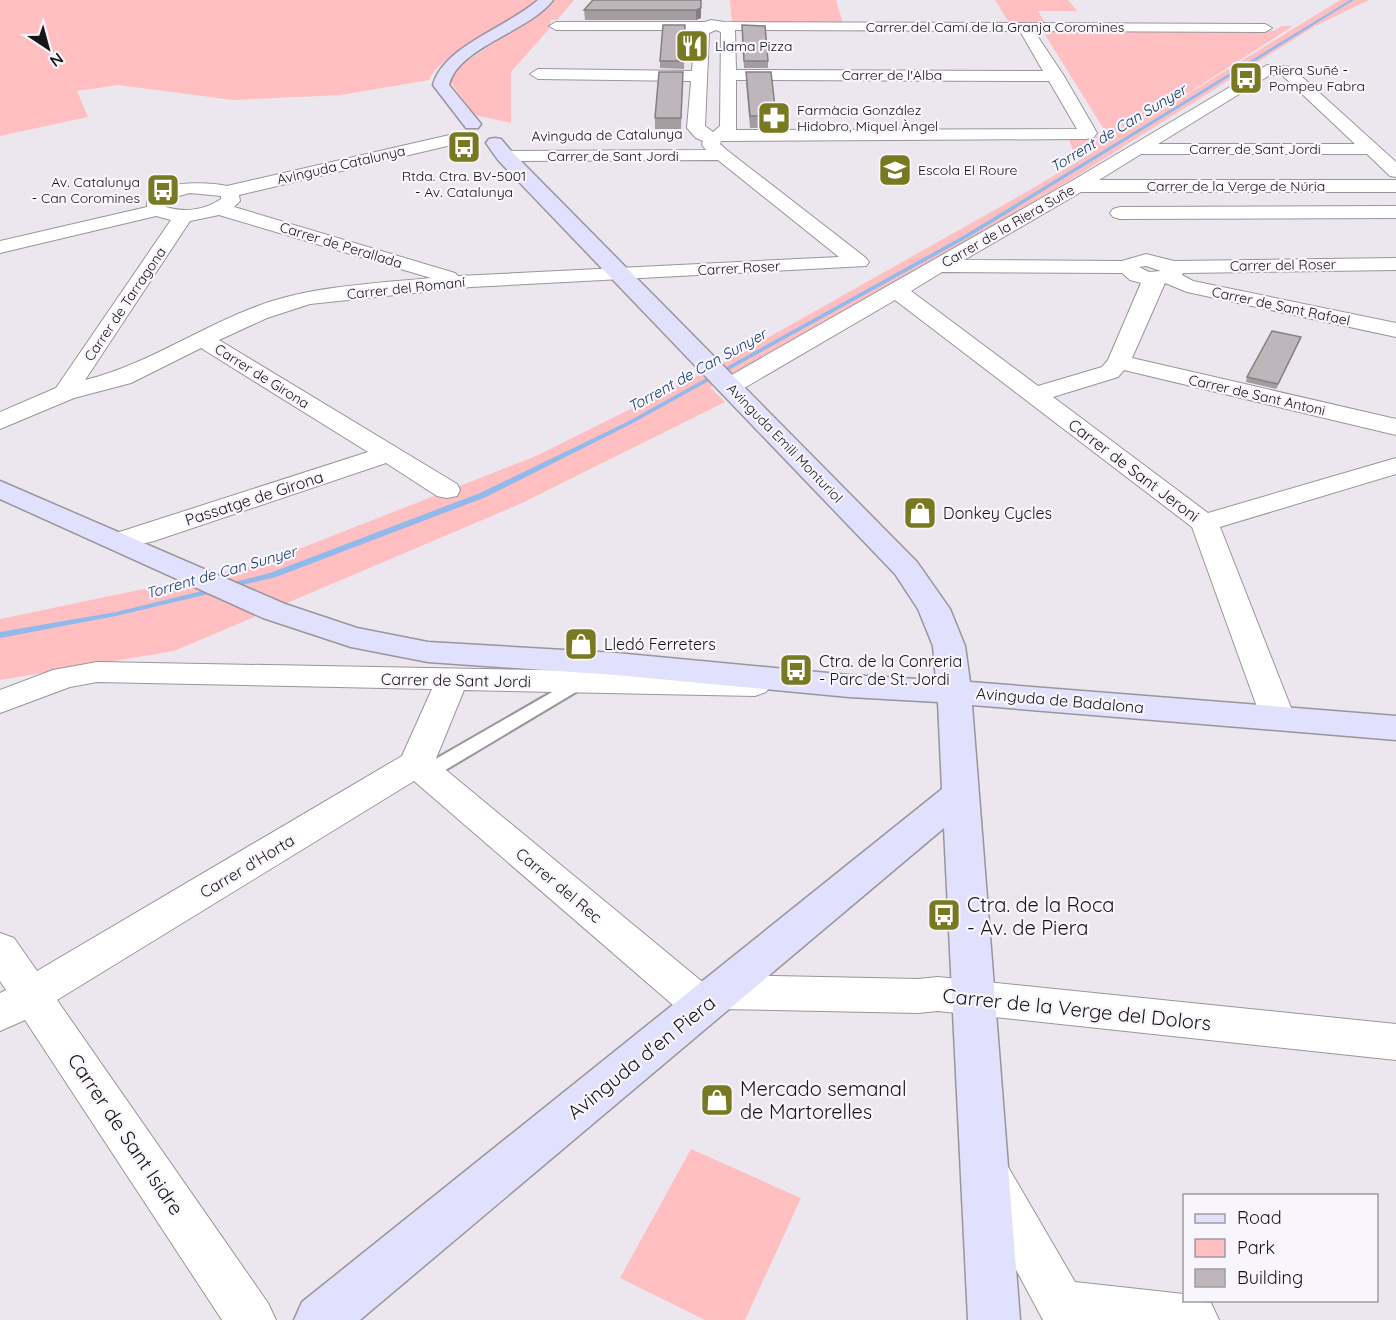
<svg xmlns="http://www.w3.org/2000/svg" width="1396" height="1320" font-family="Quicksand,sans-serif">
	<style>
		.green { fill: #ffbfc1 }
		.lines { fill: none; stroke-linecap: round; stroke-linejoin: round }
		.stream { fill: #90baeb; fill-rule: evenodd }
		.lane-casing { stroke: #99959b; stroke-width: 4 }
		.street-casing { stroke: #99959b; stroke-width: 2 }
		.secondary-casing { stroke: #99959b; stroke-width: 3 }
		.lane { fill: #fff; fill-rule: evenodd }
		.street { fill: #fff; fill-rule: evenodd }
		.secondary { fill: #e1e0fd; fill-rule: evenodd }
		.wall { fill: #a39da0 }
		.shaded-wall { fill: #857f82 }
		.building { fill: #beb6ba; stroke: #857f82; stroke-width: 1.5 }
		.labels { text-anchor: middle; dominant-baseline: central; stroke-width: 4.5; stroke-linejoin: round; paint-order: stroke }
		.far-street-label { font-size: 14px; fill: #171517; stroke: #f9f5fc }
		.far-poi-label { font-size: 14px; fill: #171517; stroke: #f9f5fc; text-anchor: start }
		.far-water-label { font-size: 15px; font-style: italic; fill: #113c69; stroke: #f9f5fc }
		.street-label { font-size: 16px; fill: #171517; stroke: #f9f5fc }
		.poi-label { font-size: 16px; fill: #171517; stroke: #f9f5fc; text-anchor: start }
		.near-poi-label { font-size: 20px; fill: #171517; stroke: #f9f5fc; text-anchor: start }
		.near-street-label { font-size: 20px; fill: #171517; stroke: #f9f5fc }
	</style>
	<rect width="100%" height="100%" fill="#ece7ee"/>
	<g class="green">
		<path d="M0,0H537C529,8 522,15 512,21C489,37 441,54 429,80L341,95L233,100L118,85L77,91L88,117L0,136Z"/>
		<polygon points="555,0 574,0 557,20 551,20 549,29 511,72 511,123 475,115 448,79 460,65 547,9"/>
		<polygon points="730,0 836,0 843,23 732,23"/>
		<polygon points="995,0 1068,0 1077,11 1038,11 1046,24 1010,24"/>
		<polygon points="1340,0 1369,0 1315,26 1051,192 835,318 710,387 725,402 520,504 174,651 0,680 0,619 258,565 536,456 725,362 1028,191 1092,153 1073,150 1069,140 1091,140 1105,131 1042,30 1274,31 1281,26 1293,26 1133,128"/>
		<polygon points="691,1149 801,1198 745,1320 705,1320 620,1278"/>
	</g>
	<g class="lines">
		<g class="stream">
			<polygon points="1350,0 1354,0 967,238 631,424 486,497 276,577 229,588 225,586 226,584 270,573 480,493 627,422 963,236"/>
			<polygon points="214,588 218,590 217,592 116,616 0,638 0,632 116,612"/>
		</g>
		<g class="lane-casing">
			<polygon id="lane" points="580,676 586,678 588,682 586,686 432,778 426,779 420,778 417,773 420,768"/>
		</g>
		<g class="street-casing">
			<g id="street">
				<path d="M711,20L724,22L1265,24L1272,28L1265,32L1034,31L1064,76L1097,133L1094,137L1086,139L721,141L720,144L728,151L866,258L869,262L866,266L471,287L310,304L267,318L219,340L457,484L460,490L457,496L447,498L437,496L386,463L154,541L120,549L110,547L106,541L110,535L368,452L201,348L131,383L74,398L0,429V412L56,388L171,220L156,216L0,253V241L147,207C145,178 211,182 227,186L454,134L460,135L463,139L460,143L239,195L240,201L234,207L455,273L458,276L839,257L718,160L505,161L499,160L496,156L499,152L505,151L706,150L702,145L703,141L696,138L687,128L691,81L538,79L530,74L538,69L692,71L695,30H556L549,26L556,22H705ZM716,30L721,32L720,126L713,132L705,126L709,33ZM735,30L1020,31L1043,71L736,70ZM736,80L1049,81L1077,129L736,130ZM190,193L221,196V199C205,210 184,213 166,207V204L179,196ZM219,215L431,278C370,284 306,286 250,309C194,331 143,366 85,380L190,221Z"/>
				<path d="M1267,65L1291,67L1396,162V177L1390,176L1367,154H1141L1099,180H1396V192H1081L964,260L1122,261L1146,254L1174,261L1396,258V270L1183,273L1182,275L1193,281L1396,323V337L1187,292L1165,283L1132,358L1396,419V435L1124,370L1118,377L1053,397L1208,513L1396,458V474L1220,527L1295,718L1290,726L1278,729L1266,726L1261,718L1192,527L895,300L739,391L730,393L721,391L718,386L721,381L1070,182ZM1270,75H1282L1355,144H1158ZM1146,266L1161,271L1149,272L1139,267ZM942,272L1122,273L1130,280L1141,283L1108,360L1102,367L1038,386L911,291Z"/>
				<polygon points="1396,206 1396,218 1120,219 1113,217 1110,213 1113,209 1120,207"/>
				<polygon points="97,662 755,674 766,678 771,685 766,692 755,696 464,690 435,761 705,984 707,980 721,975 918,979 938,977 1396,1024 1396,1060 938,1011 918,1013 721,1009 716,1018 702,1023 688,1018 414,781 57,1000 268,1303 276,1320 222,1320 25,1020 0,1031 0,993 6,990 0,981 0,933 14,938 37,971 402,756 432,689 97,682 70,687 0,713 0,690 53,670"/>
				<polygon points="991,1159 1007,1165 1075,1282 1184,1294 1184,1300 1211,1303 1219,1320 1043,1320 968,1180 975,1165"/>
			</g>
		</g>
		<g class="secondary-casing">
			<g id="secondary">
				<path d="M538,0H553C529,32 458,47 449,85L481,124L478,128H466L433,85C443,46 508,27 538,0Z"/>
				<polygon points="495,138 501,139 512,152 917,562 950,609 965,646 970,682 1396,716 1396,740 972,705 1020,1320 968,1320 944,828 360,1320 294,1320 302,1302 942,789 938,702 849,697 616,675 428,662 351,647 263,618 0,499 0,481 285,604 357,628 428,642 616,653 849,675 936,680 933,646 918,609 895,574 498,160 486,143 489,139"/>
			</g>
		</g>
		<use href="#lane" class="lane"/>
		<use href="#street" class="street"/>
		<use href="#secondary" class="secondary"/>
	</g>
	<g class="wall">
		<polygon points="701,0 701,18 696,20 585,20 584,10"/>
		<polygon points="685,25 684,69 660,68 660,61"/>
		<polygon points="742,25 768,61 768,68 744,68"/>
		<polygon points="683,72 681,129 655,129 655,118"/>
		<polygon points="746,72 776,116 776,128 750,128 746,82"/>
		<polygon points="1301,337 1276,389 1246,382 1247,377"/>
	</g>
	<g class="shaded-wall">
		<polygon points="701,8 701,18 696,20 696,10"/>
		<polygon points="1301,337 1299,342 1276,389 1278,384"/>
	</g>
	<g class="building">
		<polygon points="593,0 701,0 701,8 696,10 584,10"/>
		<polygon points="663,25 685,25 684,61 660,61"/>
		<polygon points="742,25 765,26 768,61 744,61"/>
		<polygon points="659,72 683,72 681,118 655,118"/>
		<polygon points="746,72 771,72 776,116 750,116"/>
		<polygon points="1272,331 1301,337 1278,384 1247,377"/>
	</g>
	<defs>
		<g id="restaurant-square" transform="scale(1.725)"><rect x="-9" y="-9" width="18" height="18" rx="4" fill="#797921" stroke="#f9f5fc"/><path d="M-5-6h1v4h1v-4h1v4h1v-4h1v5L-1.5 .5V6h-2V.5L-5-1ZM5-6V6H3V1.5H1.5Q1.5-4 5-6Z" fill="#fff"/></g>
		<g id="bus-square" transform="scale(1.725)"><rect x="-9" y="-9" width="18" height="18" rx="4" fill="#797921" stroke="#f9f5fc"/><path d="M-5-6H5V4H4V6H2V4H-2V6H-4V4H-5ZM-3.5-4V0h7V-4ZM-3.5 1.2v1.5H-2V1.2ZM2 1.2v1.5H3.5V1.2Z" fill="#fff"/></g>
		<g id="pharmacy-square" transform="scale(1.725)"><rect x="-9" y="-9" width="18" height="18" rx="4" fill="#797921" stroke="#f9f5fc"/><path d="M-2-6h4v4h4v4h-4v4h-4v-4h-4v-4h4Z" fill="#fff"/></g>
		<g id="school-square" transform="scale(1.725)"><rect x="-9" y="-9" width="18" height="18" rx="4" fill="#797921" stroke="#f9f5fc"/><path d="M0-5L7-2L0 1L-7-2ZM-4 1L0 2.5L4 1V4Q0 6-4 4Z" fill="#fff"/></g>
		<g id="shop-square" transform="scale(1.725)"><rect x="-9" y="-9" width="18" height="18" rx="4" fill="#797921" stroke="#f9f5fc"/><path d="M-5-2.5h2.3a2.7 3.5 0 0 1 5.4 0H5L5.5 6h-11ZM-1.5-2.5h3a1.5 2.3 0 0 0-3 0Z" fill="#fff"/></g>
	</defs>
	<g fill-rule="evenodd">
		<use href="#restaurant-square" x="692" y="46"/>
		<use href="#bus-square" x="1246" y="78"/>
		<use href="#pharmacy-square" x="774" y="118"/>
		<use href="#bus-square" x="464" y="147"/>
		<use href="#school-square" x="895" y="170"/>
		<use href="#bus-square" x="163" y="190"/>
		<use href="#shop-square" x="920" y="513"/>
		<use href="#shop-square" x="581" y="644"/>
		<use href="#bus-square" x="796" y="670"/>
		<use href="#bus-square" x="944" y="915"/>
		<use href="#shop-square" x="717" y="1100"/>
	</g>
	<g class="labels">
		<g class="far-street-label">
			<text x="995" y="27">Carrer del Camí de la Granja Coromines</text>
			<text x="892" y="75">Carrer de l'Alba</text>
			<text transform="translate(607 135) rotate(-1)">Avinguda de Catalunya</text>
			<text x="1255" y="149">Carrer de Sant Jordi</text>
			<text x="613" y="156">Carrer de Sant Jordi</text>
			<text transform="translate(341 165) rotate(-13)">Avinguda Catalunya</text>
			<text x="1236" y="186">Carrer de la Verge de Núria</text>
			<text transform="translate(1008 226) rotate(-30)">Carrer de la Riera Suñe</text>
			<text transform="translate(341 245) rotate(17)">Carrer de Perallada</text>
			<text transform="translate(1283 265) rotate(-1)">Carrer del Roser</text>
			<text transform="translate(739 268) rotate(-3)">Carrer Roser</text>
			<text transform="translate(406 288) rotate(-6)">Carrer del Romaní</text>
			<text transform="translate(125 304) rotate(-56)">Carrer de Tarragona</text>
			<text transform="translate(1281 306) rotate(12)">Carrer de Sant Rafael</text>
			<text transform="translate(262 376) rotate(32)">Carrer de Girona</text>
			<text transform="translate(1257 395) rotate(13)">Carrer de Sant Antoni</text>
			<text transform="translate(785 443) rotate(46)">Avinguda Emili Monturiol</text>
		</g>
		<g class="far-poi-label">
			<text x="715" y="46">Llama Pizza</text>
			<text x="1269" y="70">Riera Suñé -<tspan x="1269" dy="16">Pompeu Fabra</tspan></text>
			<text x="797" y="110">Farmàcia González<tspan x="797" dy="16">Hidobro, Miquel Àngel</tspan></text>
			<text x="918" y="170">Escola El Roure</text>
			<text x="464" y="176" text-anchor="middle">Rtda. Ctra. BV-5001<tspan x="464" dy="16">- Av. Catalunya</tspan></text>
			<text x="140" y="182" text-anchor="end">Av. Catalunya<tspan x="140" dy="16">- Can Coromines</tspan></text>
		</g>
		<g class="far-water-label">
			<text transform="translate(1118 128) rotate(-31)">Torrent de Can Sunyer</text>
			<text transform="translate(697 370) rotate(-29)">Torrent de Can Sunyer</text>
			<text transform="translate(221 572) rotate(-16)">Torrent de Can Sunyer</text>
		</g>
		<g class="street-label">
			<text transform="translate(1134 470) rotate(37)">Carrer de Sant Jeroni</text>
			<text transform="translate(254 498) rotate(-18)">Passatge de Girona</text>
			<text transform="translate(456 680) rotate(1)">Carrer de Sant Jordi</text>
			<text transform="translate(1060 700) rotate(5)">Avinguda de Badalona</text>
			<text transform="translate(247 866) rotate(-31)">Carrer d'Horta</text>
			<text transform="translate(559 885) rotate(40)">Carrer del Rec</text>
		</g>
		<g class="poi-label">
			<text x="943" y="513">Donkey Cycles</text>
			<text x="604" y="644">Lledó Ferreters</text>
			<text x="819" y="661">Ctra. de la Conreria<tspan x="819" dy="18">- Parc de St. Jordi</tspan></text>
		</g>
		<g class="near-poi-label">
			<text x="967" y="904">Ctra. de la Roca<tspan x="967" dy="23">- Av. de Piera</tspan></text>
			<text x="740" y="1088">Mercado semanal<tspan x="740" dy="23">de Martorelles</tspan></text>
		</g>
		<g class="near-street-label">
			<text transform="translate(1077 1009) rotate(6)">Carrer de la Verge del Dolors</text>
			<text transform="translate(641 1057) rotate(-39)">Avinguda d'en Piera</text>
			<text transform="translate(126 1134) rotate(56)">Carrer de Sant Isidre</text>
		</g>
	</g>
	<rect x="1183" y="1194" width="195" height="108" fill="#f9f5fc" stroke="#9f9ba0" stroke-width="1.5"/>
	<rect x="1195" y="1214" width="30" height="9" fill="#e1e0fd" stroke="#9f9ba0" stroke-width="1.5"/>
	<text x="1237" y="1224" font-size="18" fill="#171517">Road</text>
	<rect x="1195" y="1239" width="30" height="18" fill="#ffbfc1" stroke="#9f9ba0" stroke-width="1.5"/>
	<text x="1237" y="1254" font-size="18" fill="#171517">Park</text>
	<rect x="1195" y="1269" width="30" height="18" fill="#beb6ba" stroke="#9f9ba0" stroke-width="1.5"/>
	<text x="1237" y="1284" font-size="18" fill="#171517">Building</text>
	<g transform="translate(48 48) rotate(144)" stroke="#f9f5fc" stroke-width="4.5" paint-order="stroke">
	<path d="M0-4.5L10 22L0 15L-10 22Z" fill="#171517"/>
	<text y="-9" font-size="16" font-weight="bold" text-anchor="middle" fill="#171517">N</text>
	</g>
</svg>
